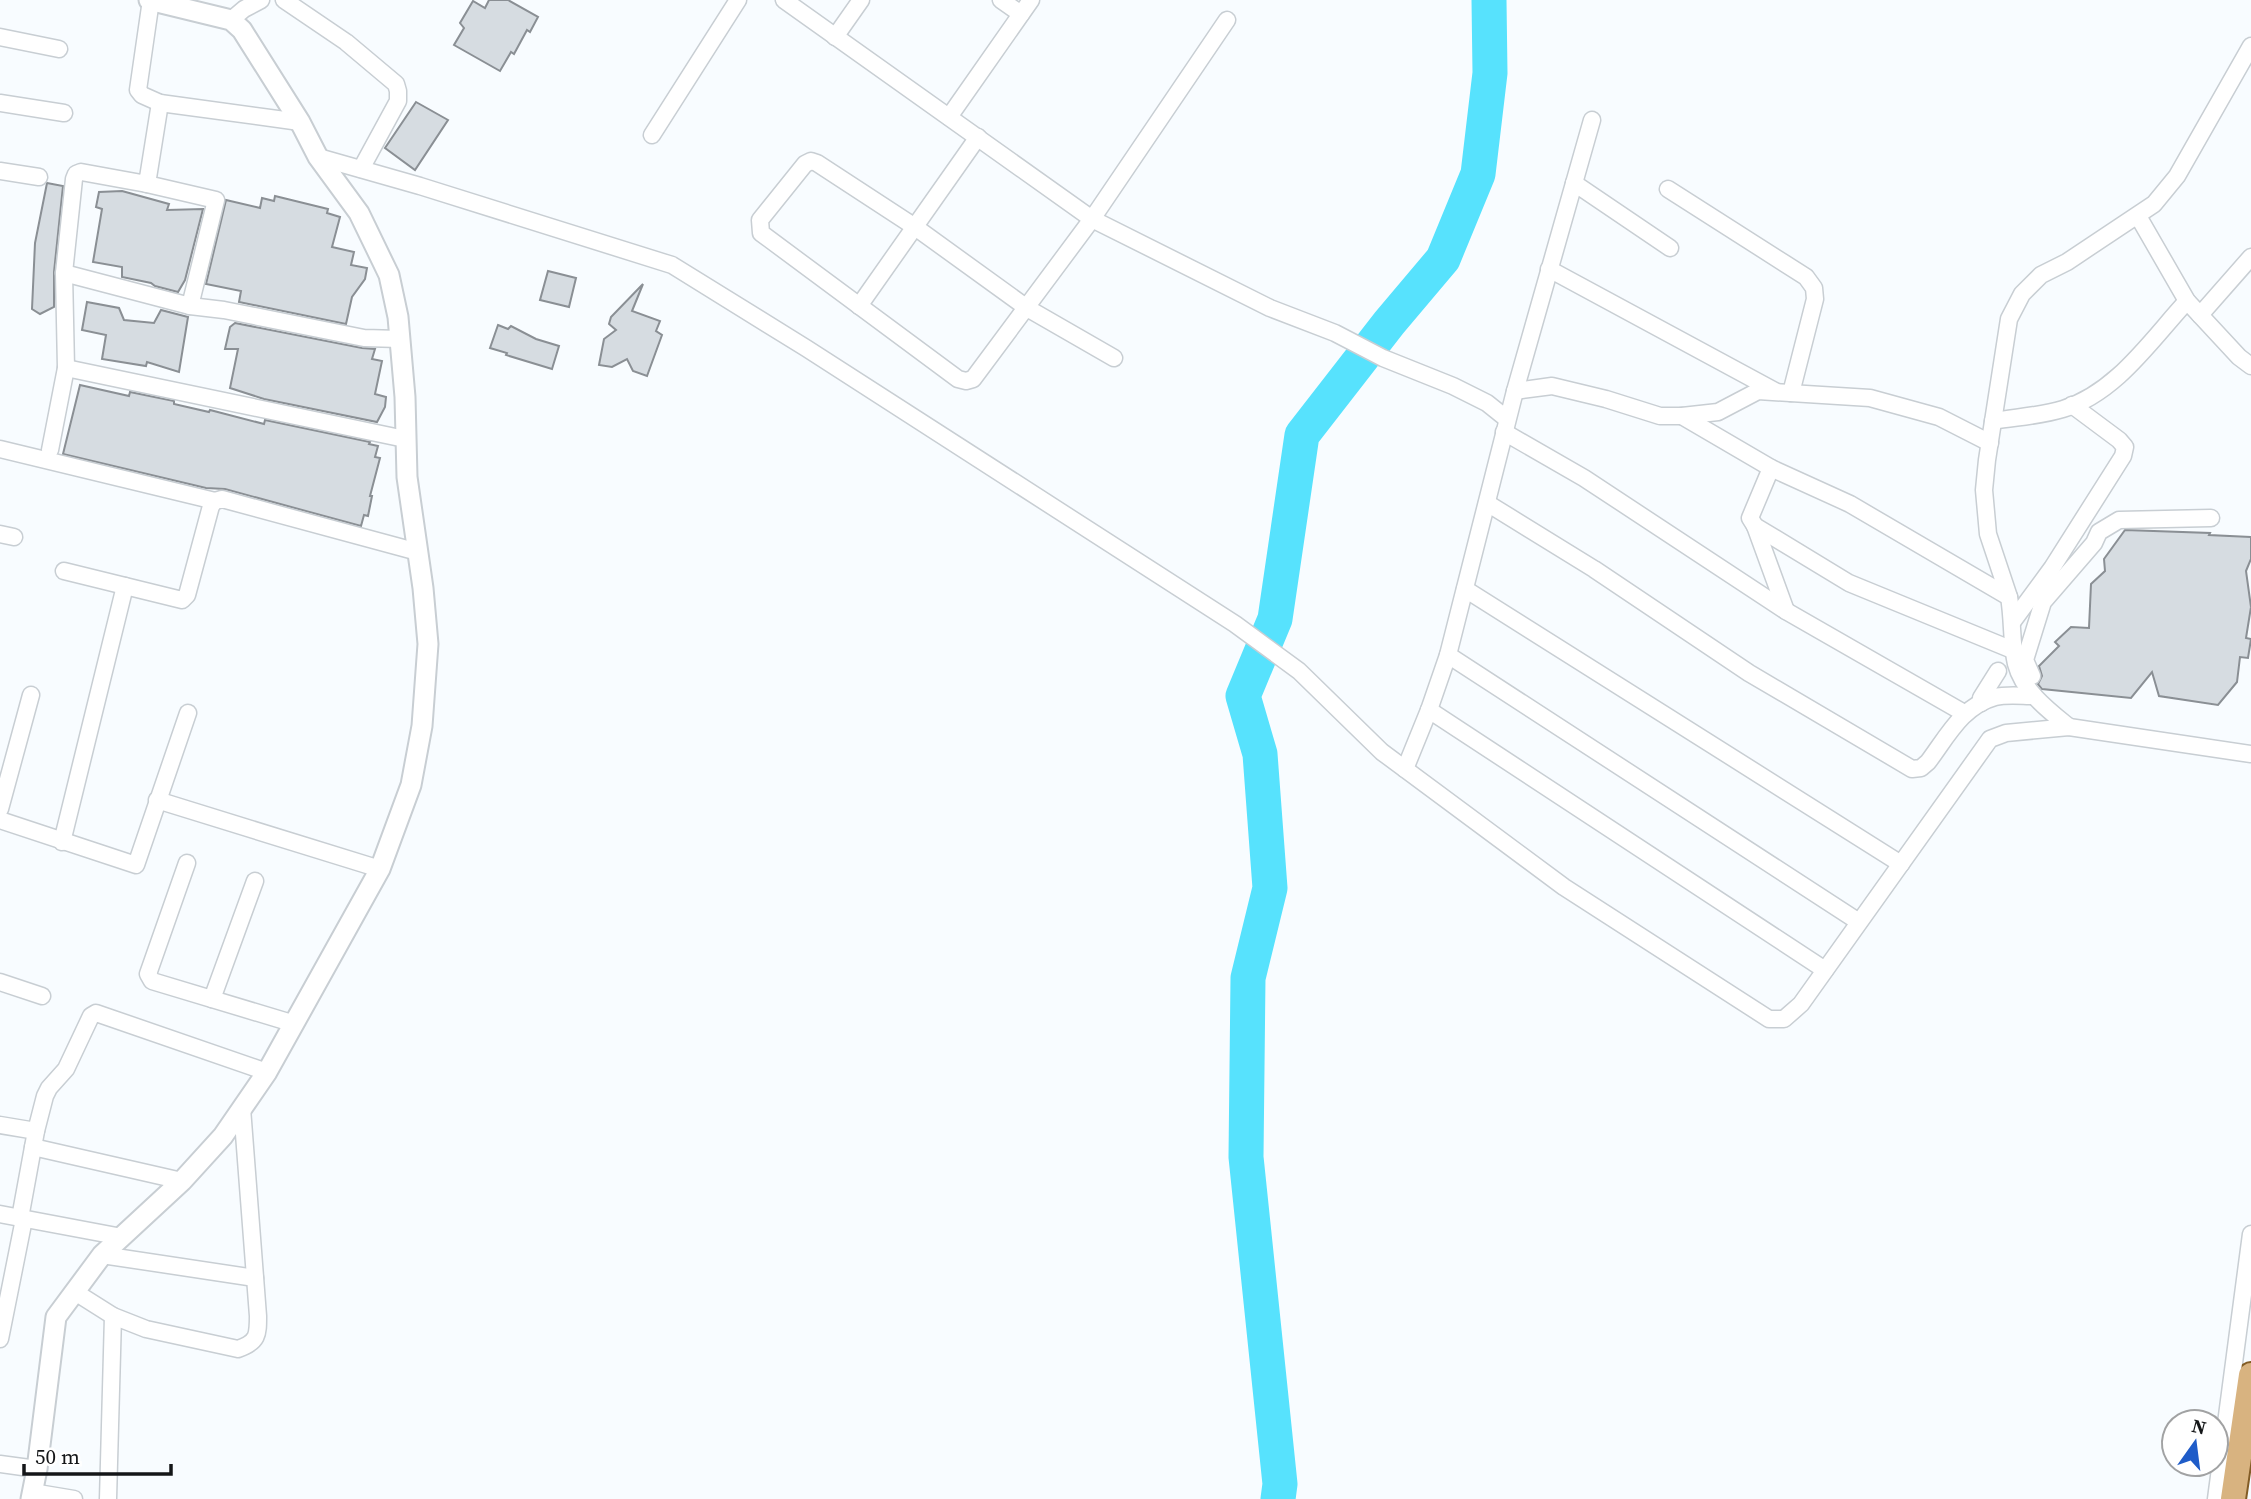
<svg xmlns="http://www.w3.org/2000/svg" width="2251" height="1499" font-family="'Source Serif 4',serif">
	<style>
		.lines { fill: none; stroke-linecap: round; stroke-linejoin: round }
		.river { stroke: #57e2fd; stroke-width: 35 }
		.building { fill: #d6dce1; stroke: #8a8f94; stroke-width: 2 }
		.minor-casing { stroke: #c8ced3; stroke-width: 19 }
		.tertiary-casing { stroke: #c8ced3; stroke-width: 23 }
		.primary-casing { stroke: #825c25; stroke-width: 28 }
		.minor { stroke: #fff; stroke-width: 16 }
		.tertiary { stroke: #fff; stroke-width: 19 }
		.primary { stroke: #d8b380; stroke-width: 24 }
	</style>
	<rect width="100%" height="100%" fill="#f8fcff"/>
	<g class="lines">
		<polyline class="river" points="1278,1499 1280,1484 1246,1157 1248,978 1270,888 1260,754 1243,696 1275,619 1302,435 1389,323 1443,259 1478,174 1490,73 1489,0"/>
	</g>
	<g class="building">
		<polygon points="489,0 508,0 538,17 530,32 527,30 514,54 511,52 500,71 454,45 464,28 460,23 473,1 485,8"/>
		<polygon points="416,102 448,120 415,170 385,148"/>
		<polygon points="47,183 63,186 54,272 54,307 40,314 32,309 35,243"/>
		<polygon points="122,191 169,204 167,210 203,209 185,280 178,292 155,286 151,283 122,277 122,267 93,262 102,209 96,207 99,192"/>
		<polygon points="275,196 328,209 327,213 340,217 332,247 354,252 351,265 367,268 365,279 352,297 346,324 239,302 241,291 206,284 226,200 260,208 262,198 274,201"/>
		<polygon points="548,271 576,278 569,307 540,300"/>
		<polygon points="643,284 632,311 660,321 656,331 662,335 647,376 633,371 627,359 612,367 599,365 604,339 616,330 609,324 611,317"/>
		<polygon points="87,302 119,308 124,320 154,323 161,310 188,317 179,372 147,362 146,366 102,359 106,335 82,330"/>
		<polygon points="235,323 362,348 375,349 372,359 382,361 375,394 386,397 385,407 377,422 264,399 230,388 238,349 225,349 230,327"/>
		<polygon points="498,325 508,329 511,326 536,339 559,346 552,369 506,355 507,353 490,348"/>
		<polygon points="80,385 129,396 130,392 174,401 174,404 209,412 210,410 264,424 265,420 370,442 369,444 378,446 375,457 380,458 370,496 372,496 368,516 364,515 361,526 225,489 206,488 63,454"/>
		<polygon points="2125,530 2210,533 2209,535 2251,537 2251,559 2246,571 2251,607 2246,638 2251,639 2248,658 2240,657 2237,682 2218,705 2159,696 2152,672 2131,698 2042,689 2038,684 2042,676 2039,666 2059,646 2055,642 2071,627 2089,628 2091,584 2105,571 2104,559"/>
	</g>
	<g class="lines">
		<g class="minor-casing">
			<g id="minor">
				<polyline points="151,0 138,90 142,95 160,103 300,122"/>
				<polyline points="284,0 346,42 396,84 398,91 398,101 361,169"/>
				<polyline points="784,0 1092,219 1270,308 1335,333 1383,358 1453,386 1487,403 1507,419"/>
				<polyline points="1001,0 1021,14"/>
				<polyline points="231,20 244,9 261,0"/>
				<polyline points="0,37 59,49"/>
				<polyline points="835,37 861,0"/>
				<polyline points="0,103 64,113"/>
				<polyline points="949,117 1031,0"/>
				<polyline points="652,135 738,0"/>
				<polyline points="318,157 420,186 672,265 806,348 1235,624 1299,671 1382,752 1564,887 1769,1019 1784,1019 1801,1004 1990,739 2006,733 2069,727 2251,754"/>
				<polyline points="0,171 39,177"/>
				<polyline points="1574,183 1670,248"/>
				<polyline points="147,184 216,200 190,306"/>
				<polyline points="1668,189 1806,277 1814,288 1815,299 1791,393"/>
				<polyline points="2138,216 2187,301 2239,357 2251,366"/>
				<polyline points="1549,269 1775,391"/>
				<polyline points="64,273 190,306 224,310 364,338 400,339"/>
				<polyline points="859,306 978,137"/>
				<polyline points="2200,315 2251,257"/>
				<polyline points="1114,358 1027,308 915,227 817,163 811,161 805,164 760,220 761,233 958,379 966,381 973,379 1092,219 1227,20"/>
				<polyline points="66,368 405,439"/>
				<polyline points="1515,391 1552,386 1606,399 1660,416 1682,416 1718,412 1758,391 1870,398 1939,417 1990,443"/>
				<path d="M1682,416L1771,468L1850,504L2009,597C2013,619 2011,643 2016,664C2023,691 2048,710 2069,727"/>
				<path d="M1993,421C2016,417 2041,416 2063,409C2116,393 2151,340 2187,301"/>
				<polyline points="1504,432 1584,478 1786,611 1964,713"/>
				<polyline points="0,449 215,501"/>
				<polyline points="50,450 66,368 64,273 74,179 76,174 81,172 147,184 160,103"/>
				<polyline points="1771,468 1750,518 1755,526 1849,583 2015,651"/>
				<path d="M1487,503L1594,569L1749,673L1912,769L1921,768L1928,762C1947,737 1962,706 1995,697C2007,694 2022,696 2034,696"/>
				<polyline points="1755,526 1786,611"/>
				<polyline points="0,534 14,537"/>
				<polyline points="64,571 182,600 187,595 211,506 215,501 222,499 418,552"/>
				<polyline points="1465,589 1901,864"/>
				<polyline points="2009,597 1988,534 1984,490 1987,460 2009,319 2022,294 2041,275 2067,262 2154,204 2177,176 2251,46"/>
				<polyline points="2013,621 2052,568 2123,456 2125,447 2119,440 2072,405"/>
				<polyline points="1448,655 1859,922"/>
				<polyline points="2032,676 2025,660 2043,602 2094,543 2099,532 2119,520 2211,518"/>
				<polyline points="1981,703 1981,698 1998,671"/>
				<polyline points="1429,710 1825,970"/>
				<polyline points="1405,769 1429,710 1448,655 1515,391 1592,120"/>
				<polyline points="157,800 380,869"/>
				<polyline points="0,809 31,695"/>
				<polyline points="0,820 136,865 188,713"/>
				<polyline points="62,842 125,586"/>
				<polyline points="187,863 148,974 152,981 295,1024"/>
				<polyline points="0,982 42,996"/>
				<polyline points="212,999 255,881"/>
				<polyline points="0,1125 36,1131"/>
				<polyline points="33,1147 182,1181"/>
				<polyline points="0,1214 122,1237"/>
				<polyline points="20,1218 36,1131 45,1096 49,1088 66,1069 91,1016 96,1013 267,1072"/>
				<polyline points="102,1255 255,1278"/>
				<path d="M75,1292L113,1316L146,1329L238,1349C258,1342 258,1335 258,1316L242,1108"/>
				<polyline points="0,1339 24,1219"/>
				<polyline points="0,1464 37,1469"/>
				<polyline points="32,1492 74,1499"/>
				<polyline points="108,1499 113,1316"/>
				<polyline points="2216,1499 2251,1234"/>
			</g>
		</g>
		<g class="tertiary-casing">
			<polyline id="tertiary" points="31,1499 37,1469 56,1317 102,1255 182,1181 223,1136 267,1072 380,869 411,785 422,726 428,644 423,588 407,477 405,397 398,317 389,275 359,213 318,157 300,122 242,30 231,20 149,0"/>
		</g>
		<g class="primary-casing">
			<polyline id="primary" points="2233,1499 2251,1375"/>
		</g>
		<use href="#minor" class="minor"/>
		<use href="#tertiary" class="tertiary"/>
		<use href="#primary" class="primary"/>
	</g>
	<g transform="translate(2195 1443) rotate(14)"><circle r="33" fill="#ffffff" stroke="#a1a2a3" stroke-width="2"/>
	<path d="M0-5L12 26L0 18L-12 26Z" fill="#1f5cc8"/>
	<text y="-10" font-size="19" font-weight="bold" text-anchor="middle" fill="#141618">N</text>
	</g>
	<path d="M24 1464v10h147v-10" fill="none" stroke="#141618" stroke-width="3.5"/>
	<text x="35" y="1464" font-size="21" fill="#141618" stroke="#ffffff" stroke-width="5" paint-order="stroke">50 m</text>
</svg>
